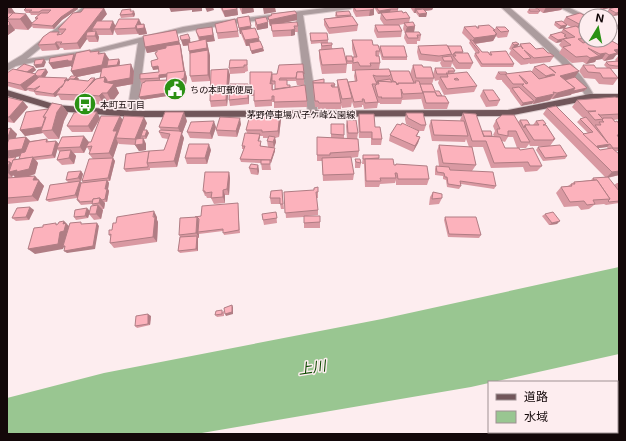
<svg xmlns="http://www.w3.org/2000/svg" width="626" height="441" font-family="Inter,'Noto Sans JP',sans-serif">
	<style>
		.water { fill: #99c691 }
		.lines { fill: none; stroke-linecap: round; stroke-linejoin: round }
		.minor-casing { stroke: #d8c8ca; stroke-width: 2 }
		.major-casing { stroke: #d8c8ca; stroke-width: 2 }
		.minor { fill: #ac9c9e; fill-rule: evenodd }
		.major { fill: #71565a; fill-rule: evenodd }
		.wall { fill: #d999a2; fill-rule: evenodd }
		.shaded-wall { fill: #b07d84 }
		.building { fill: #fcb2bc; stroke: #b07d84; fill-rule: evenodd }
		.labels { text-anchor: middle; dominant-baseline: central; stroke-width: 3; stroke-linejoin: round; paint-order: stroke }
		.far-poi-label { font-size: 9px; fill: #130809; stroke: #fdedef; text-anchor: start }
		.far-street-label { font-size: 9px; fill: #130809; stroke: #fdedef }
		.near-water-label { font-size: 14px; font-style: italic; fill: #0d4b01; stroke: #fdedef }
	</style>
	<rect width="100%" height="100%" fill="#fdedef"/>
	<polygon class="water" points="619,267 619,354 471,387 196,434 7,434 7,398 104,373 382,319"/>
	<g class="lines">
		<g class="minor-casing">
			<g id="minor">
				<path d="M83,7H91L27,59L92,50L183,27L213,22L333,7H354L350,9L303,15L318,114L313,117L308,114L296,16C245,22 195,28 146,41L137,114L132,117L127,114L138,43L92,54L39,61L16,66L7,71V64L22,55Z"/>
				<path d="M501,7H509C540,34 575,60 595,97L593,99H587L580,86L561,63Z"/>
				<polygon points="559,7 568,7 586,16 586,21"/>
				<rect x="610" y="25" width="9" height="4"/>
			</g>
		</g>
		<g class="major-casing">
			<polygon id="major" points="7,90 57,105 132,111 508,110 590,94 619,94 619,100 590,100 508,116 132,117 57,111 7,96"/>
		</g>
		<use href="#minor" class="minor"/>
		<use href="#major" class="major"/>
	</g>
	<g class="wall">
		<polygon points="7,7 15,13 33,23 36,20 35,18 38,15 31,15 30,13 26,13 24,10 27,7 81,7 77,7 78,9 62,20 54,29 33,28 32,26 28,30 14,29 15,30 8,35 7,35"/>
		<polygon points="220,7 237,7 238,15 225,17"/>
		<polygon points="239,7 253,7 254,12 242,14"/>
		<polygon points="298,7 311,7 298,8"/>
		<polygon points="353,7 373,7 374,9 374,15 369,16 356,17 353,11"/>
		<polygon points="374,7 397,7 398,9 398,11 403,13 410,18 409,23 415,26 414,32 421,35 420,41 417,41 417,44 407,44 404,38 405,33 403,29 404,24 399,25 402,31 401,37 377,38 374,31 375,25 384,25 380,19 381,13 378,14"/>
		<polygon points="410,7 445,7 433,8 432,10 425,11 427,13 426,17 419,17 416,13 414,13"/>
		<polygon points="534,7 563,7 561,10 543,13 540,11 538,14 529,14 527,12 529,9 536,9"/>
		<polygon points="598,7 613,7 602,10"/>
		<polygon points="609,9 619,15 613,16 607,12"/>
		<polygon points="132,11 135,14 134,17 121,18 120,15"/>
		<polygon points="336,12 351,15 351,16 358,25 357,31 329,34 324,25 324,19 336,17 335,16"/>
		<polygon points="107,14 101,21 116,25 144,24 146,30 147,34 139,35 138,33 138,34 117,35 114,30 113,35 98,35 99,37 98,42 89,42 87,39 80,49 64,50 63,48 60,48 58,50 42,51 38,45 59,32 60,34 61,34 58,29"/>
		<polygon points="271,14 297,20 282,23 298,26 298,32 295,32 295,35 291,36 273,37 271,25 270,26 269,23 268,17 272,16"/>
		<polygon points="566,17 586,26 585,28 580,29 583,31 586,31 586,40 610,40 619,45 619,54 616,55 613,59 604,61 602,59 596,60 595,62 586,64 583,62 572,63 559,53 562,48 559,45 561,42 556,43 548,38 550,35 561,32 563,29 571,27 567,25 565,28 559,29 554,25 555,22 563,22"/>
		<polygon points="237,18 251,29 263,48 264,51 252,54 250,46 246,46 241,34 240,34"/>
		<polygon points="255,19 268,28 257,30 255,25"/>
		<polygon points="215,24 238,31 239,37 218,39"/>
		<polygon points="478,26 495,30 494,31 496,27 509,31 507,37 498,38 496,36 493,41 475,44 482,52 489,54 490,52 514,64 513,67 481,67 474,56 475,53 476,53 469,43 470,41 462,33 464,27 477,28"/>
		<polygon points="196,31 215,41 207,42 210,56 210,81 192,82 190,76 190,55 189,51 189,45 183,46 191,42 199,41"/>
		<polygon points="310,36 328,40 328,43 332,45 332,48 346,59 346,56 353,60 353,57 354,57 352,49 352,40 373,45 380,51 379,56 380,63 379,69 390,71 410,74 413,65 423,67 433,74 435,68 455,71 454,73 477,86 474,92 444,95 438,83 439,80 435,81 434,78 432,84 435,91 442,96 449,103 447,109 424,109 421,98 421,99 402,100 401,104 380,104 380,103 378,103 377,108 364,109 363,105 362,105 362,107 354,108 352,102 351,107 342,108 341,105 341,109 318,109 318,107 315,107 313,89 313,81 335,85 335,87 337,87 337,80 348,83 355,82 354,76 355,71 352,71 352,64 347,64 346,73 322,74 319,58 319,50 321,49 321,43 311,44"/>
		<polygon points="512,43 519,44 517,47 519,47 520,44 548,53 554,56 550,62 530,64 529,63 528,64 521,65 509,54 511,50 509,49"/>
		<polygon points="380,46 407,57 407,60 382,60 379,49"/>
		<polygon points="418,46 448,46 463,52 463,53 473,63 470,69 456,69 452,63 451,67 442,67 440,63 441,61 437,62 419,60 417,52"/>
		<path d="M145,47H181L185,71L187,78L186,84L182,86L180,95L171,96L168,90L167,96L141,100L144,82L141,83L140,79L159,72V69L153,70L158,59L157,51L147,53ZM167,77V80H160V78Z"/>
		<path d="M90,50L91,52L99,51L100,53L109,59L107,68L119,59L120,62L119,66L134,71L133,84L116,87L119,93L112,102L108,101L104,105L87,103L86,101L61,100L58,95L55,97L36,95L34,92L29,91L28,90L25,91L7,86V73L16,70L34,67L36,70L32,73L36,74L48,72L45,77L68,79L74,76L71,71L72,67H71V66L53,69L49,63L74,54L76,57ZM101,72L100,78L88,81L78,80L79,79L77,77Z"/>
		<polygon points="619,55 619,69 611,69 618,78 613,85 599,84 595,79 584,78 579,71 583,65 596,68 607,68 604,65 606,62 616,61 615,60"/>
		<polygon points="247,60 248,71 245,72 245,73 230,74 229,68"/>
		<polygon points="534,67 549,68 549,67 575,77 565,80 587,88 584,91 552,99 551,99 550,100 533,104 532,103 521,106 510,91 510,90 502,81 502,80 497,80 495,78 498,72 507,74 532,71"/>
		<polygon points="228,69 230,75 227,106 211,107 210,101"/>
		<path d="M272,72V76L304,79V85H297L296,81H287V85L307,101V107L274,108V102H272V106L255,107L254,101V96H251L250,90ZM275,84V89L273,90V85Z"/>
		<polygon points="249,90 249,104 230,106 229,100"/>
		<polygon points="483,90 500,100 497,106 486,107 480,96"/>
		<polygon points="7,96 8,97 28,107 14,123 7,122"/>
		<path d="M619,98V119L614,120L615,122L619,124V151H616L619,175L608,178L614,185L617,183H619V203L606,205L604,204L594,205L589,209L581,210L578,206L564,207L556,193L561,187L568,186L574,182L591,180L593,178L605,177L543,114L547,108L583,134L588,133L577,122L580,119L584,117H582L572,107L577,100ZM607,147L608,149L600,150L598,149L599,148Z"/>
		<polygon points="62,105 68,113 64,121 59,139 48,139 43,133 25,136 20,130 48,109"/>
		<path d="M280,113L281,119L279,137L275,138L276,142L274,148L275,151L271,163H270L271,170H262L261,163L241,162L240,159L244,149H242V146L247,133L246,130L264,115ZM260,136H263V138H268L267,141L268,147L261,146V144L259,141Z"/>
		<polygon points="406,113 426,125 424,131 419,131 417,136 420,137 418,143 413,152 389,141 390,135 417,130 406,124 405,119"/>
		<path d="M463,113L482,131L492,136H494L493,135L495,131L493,126L496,120L518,122L520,120L530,125H533L536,121L546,125L555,139L550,146L567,156L565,159L543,161L536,150L538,147L544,146H530L529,144L526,148H519L520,150L542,166L537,171L525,172L523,167L491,168L483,147H472L476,165L472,171L450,170L496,186L494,189L461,184V186L459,189L447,187L446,180L443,179V176L435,175V169L436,166H439L437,151L439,145L469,147L466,139L465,142L432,141L429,126L431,120L461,121L460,120ZM508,137H513L517,148H505L502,141L505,142Z"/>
		<polygon points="359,114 375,127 382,139 381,145 371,145 371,138 359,138 358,120"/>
		<path d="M120,116L123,120L129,116L147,123L144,130H147L149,133L146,139H144L146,144V150L139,151L135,145L119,144L118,143L113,158L115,161L110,181H108L109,183L108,189L109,191L107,202H104L105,203L104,209H102L103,210L101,219L94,220L89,214L93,206L92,204L81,205L77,200V198L49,202L46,200L69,183L66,180L81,171L83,174L81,181H80L82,183H83L82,181L93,159L89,154L90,152L87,147L84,153H74L76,156L74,164L62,165L57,160L60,152L57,149L55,158L36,160L38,163L35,174L30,176H35L44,186L38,201L7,204V178L15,177L13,175L12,177L7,178V129L17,134L15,138L26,137L30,141L47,139L49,142L56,141L59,144L88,142H91L100,119L92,132H72L67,126L100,118ZM9,156L10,158L20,156L19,159H18L9,158Z"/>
		<polygon points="347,120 358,133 357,139 359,151 358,157 349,158 354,174 353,180 323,181 322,161 317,161 317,137 331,138 331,124 344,135 344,139 347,139 346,126"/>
		<polygon points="187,121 182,134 184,138 177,167 150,168 150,170 126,172 124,169 164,150 168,139 162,138 159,132 161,130 159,127"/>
		<polygon points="241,124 237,137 218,136 216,130"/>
		<polygon points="216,127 212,139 190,138 187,132"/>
		<polygon points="211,150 207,164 187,164 185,158"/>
		<polygon points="363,155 379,158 379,159 394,165 395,165 396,164 429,179 427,185 396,185 396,180 395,183 380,184 379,187 365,187 364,164 362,164"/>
		<polygon points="355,159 361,163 360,168 355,168"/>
		<polygon points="258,165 259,171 258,175 251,174 249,168"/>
		<polygon points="229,172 230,178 229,195 225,195 225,203 214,204 211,198 207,198 206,196 205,196 203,191"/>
		<polygon points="282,190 284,209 281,209 280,204 271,204 270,198"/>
		<polygon points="284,192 318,192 318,198 316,198 318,210 318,215 307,216 320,222 320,228 304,228 304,217 286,218"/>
		<polygon points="433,192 442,198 439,204 429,205 430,197"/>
		<polygon points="238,206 240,233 224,235 223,231 199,234 199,238 198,238 198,251 180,253 178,251 180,237 179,235 195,217 201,216"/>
		<polygon points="34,210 29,220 16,221 12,218"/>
		<polygon points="90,211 88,218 76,220 74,217"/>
		<polygon points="276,212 277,223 264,225 263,220"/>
		<polygon points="545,214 557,224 549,225 542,216"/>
		<polygon points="157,217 157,220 158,222 157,242 114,248 110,243 111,237 109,235"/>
		<polygon points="445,217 481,235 479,238 448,237 444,220"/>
		<polygon points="224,311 224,316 217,317 215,315"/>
		<polygon points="151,316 150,325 137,328 135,326"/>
	</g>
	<g class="shaded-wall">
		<polygon points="7,7 11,7 17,16 26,14 33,24 31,24 32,26 28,30 20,19 12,17 7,10"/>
		<polygon points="76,7 77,7 78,9 62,20 54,29 52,26 61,17"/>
		<polygon points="169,7 202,7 202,11 192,12 192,10 171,12"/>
		<polygon points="205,7 213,7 214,10 207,12"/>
		<polygon points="236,7 237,7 238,15 225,17 223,11"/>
		<polygon points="250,7 253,7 254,12 242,14 242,8"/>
		<polygon points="269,7 275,7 276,12 264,14 263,8"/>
		<polygon points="415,7 445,7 433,8 432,10 422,11 416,10 416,13 414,13"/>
		<polygon points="546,7 563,7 561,10 543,13"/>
		<polygon points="604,7 613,7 602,10"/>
		<polygon points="104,8 107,14 95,29 92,29 93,31 90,36 86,36 87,39 80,49 77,43"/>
		<polygon points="374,9 374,15 369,16 370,10"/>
		<polygon points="391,9 390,12 378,14 379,11"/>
		<polygon points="134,11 135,14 134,17 132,14"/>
		<polygon points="619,12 619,15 613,16 616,13"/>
		<polygon points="427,13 426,17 419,17 419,14"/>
		<polygon points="297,14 297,20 270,26 269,20"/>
		<polygon points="139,19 142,25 144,24 146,30 147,34 139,35 138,33 138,34 135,28"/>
		<polygon points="113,21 116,27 114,29 114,30 113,35 110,29"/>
		<polygon points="268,22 268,28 257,30 257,25"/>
		<polygon points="586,22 586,26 585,28 575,30 579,24"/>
		<polygon points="10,23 15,30 8,35 7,33 7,27"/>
		<polygon points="567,25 565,28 559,29 561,26"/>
		<polygon points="251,26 252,32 241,30 241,34 240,34 239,28"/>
		<polygon points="415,26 414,32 405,33 407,27"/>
		<polygon points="212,27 215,41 207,42 210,56 210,81 208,75 191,57 189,51 200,43 199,37"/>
		<polygon points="295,29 295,35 291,36 291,30"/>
		<polygon points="176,30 181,47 185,73 185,71 187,78 186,84 182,86 180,95 178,89 168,77 160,78 160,81 159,78 159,75 181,47 147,53 145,47"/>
		<polygon points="495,30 492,36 495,34 497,34 493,41 473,44 472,43 474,38"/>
		<polygon points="96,31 99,37 98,42 95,36"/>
		<polygon points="259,38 260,44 246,46 245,40"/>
		<polygon points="190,39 191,45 183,46 181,40"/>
		<polygon points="563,39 561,42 556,43 558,40"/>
		<polygon points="56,42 60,48 58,50 55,44"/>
		<polygon points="519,44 516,50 513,48 514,45"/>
		<polygon points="263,48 264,51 252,54 251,51"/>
		<polygon points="619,49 619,54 616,55 613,59 604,61 609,55 614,50"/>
		<polygon points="105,53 109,59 106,71 77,77 79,79 75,83 73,80 75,77 71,71"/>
		<polygon points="606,53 602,59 596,60 595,62 586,64 590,58 599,56 600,54"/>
		<polygon points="74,54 77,60 76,67 71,67 71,66 53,69 49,63"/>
		<polygon points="44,59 46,62 44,67 36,68 34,65"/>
		<polygon points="119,59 120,62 119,68 109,70 107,66"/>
		<polygon points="131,64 134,71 133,84 116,87 119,93 112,102 107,93 109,90 82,95 95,78 96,81"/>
		<polygon points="158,66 160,69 153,70 152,67"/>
		<polygon points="34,67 36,70 28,76 26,72"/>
		<polygon points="46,69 48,72 44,79 41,76"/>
		<polygon points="228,69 230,75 227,106 226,100"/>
		<polygon points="579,71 575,77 561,81 560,76"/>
		<polygon points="272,72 272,79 270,90 270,84"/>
		<polygon points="36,74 40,80 26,88 28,90 25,91 20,85"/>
		<polygon points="553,74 549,80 542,82 546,76"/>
		<polygon points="67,78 69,81 60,89 58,89 60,92 56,94 58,95 55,97 53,94"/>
		<polygon points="248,84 249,90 249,104 248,98"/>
		<polygon points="167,87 168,90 167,96 141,100 139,97"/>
		<polygon points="575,88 571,95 552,99 557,93"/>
		<polygon points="587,88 584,91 571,94 573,91"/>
		<polygon points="102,93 108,101 104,105 99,96"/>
		<polygon points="554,94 550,100 533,104 536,98"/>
		<polygon points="23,101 28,107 14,123 9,117"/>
		<polygon points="534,101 532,104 521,106 523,103"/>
		<polygon points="62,105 68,113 64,121 59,139 52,130 57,112"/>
		<polygon points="97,112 100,118 92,132 88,126"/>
		<polygon points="184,112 187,121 182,134 184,138 177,167 174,161 181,134 178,128"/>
		<polygon points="280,113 281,119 279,137 278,131"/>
		<polygon points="120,116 124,122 116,138 118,143 113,158 115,161 110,181 108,178 113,158 109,153 113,131"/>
		<polygon points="144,117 147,123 142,136 141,136 141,137 138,144 143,138 146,144 146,150 139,151 135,145 138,144 135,139"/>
		<polygon points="240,118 241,124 237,137 236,131"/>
		<polygon points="214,121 216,127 212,139 210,133"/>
		<polygon points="42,127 41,131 43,133 25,136 20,130"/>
		<polygon points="11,128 17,134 14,143 26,137 32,143 27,155 10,158 9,156 9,157 10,158 7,164 7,137"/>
		<polygon points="147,130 149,133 146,139 145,136"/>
		<polygon points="260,134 260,137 258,144 258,141"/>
		<polygon points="84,136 89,142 84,153 80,147"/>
		<polygon points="275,137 276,142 274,148 273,142"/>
		<polygon points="420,137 418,143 413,152 415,146"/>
		<polygon points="56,141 59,144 55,158 52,155"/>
		<polygon points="209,144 211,150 207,164 205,158"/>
		<polygon points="610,144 607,147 599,148 596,151 597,146"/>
		<polygon points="275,148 275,151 271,163 271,160"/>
		<polygon points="71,150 76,156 74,164 69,158"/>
		<polygon points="33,157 38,163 35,174 22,178 15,177 13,175 12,177 7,172 7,168 10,162"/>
		<polygon points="258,165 259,171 258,175 257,169"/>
		<polygon points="81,171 83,174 81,181 78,178"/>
		<polygon points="619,171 619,175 606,178 612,172"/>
		<polygon points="229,172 230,178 229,195 227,189"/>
		<polygon points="35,176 44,186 38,201 32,196 33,180"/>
		<polygon points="107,180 109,183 108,189 109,191 107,202 105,199 105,189"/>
		<polygon points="80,181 82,184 78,198 75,195"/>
		<polygon points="223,190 225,195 225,203 223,197"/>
		<polygon points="100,198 105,203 104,209 99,203"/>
		<polygon points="98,205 103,210 101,219 96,214"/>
		<polygon points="30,207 34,210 29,220 26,217"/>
		<polygon points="87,208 90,211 88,218 85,216"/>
		<polygon points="154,211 157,217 157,220 158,222 157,242 153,237"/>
		<polygon points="197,217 199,222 198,232 199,234 199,238 196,233"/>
		<polygon points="64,221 71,228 65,246 66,249 64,247 63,249 35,254 28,249 60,232"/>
		<polygon points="560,221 557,224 549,225 552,223"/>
		<polygon points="97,223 99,226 95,249 67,253 64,251"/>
		<polygon points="197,236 198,238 198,251 196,249"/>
		<polygon points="232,305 233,307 233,314 226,316 225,314"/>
		<polygon points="148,314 151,316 150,325 148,324"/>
	</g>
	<g class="building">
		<polygon points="27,7 76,7 61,17 52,26 31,24 38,18 35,18 41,13 48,13 51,10 42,10 39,12 29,12 32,10 24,10"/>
		<polygon points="222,7 236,7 237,9 223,11"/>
		<polygon points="241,7 250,7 242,8"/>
		<polygon points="354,7 373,7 374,9 370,10 356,11"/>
		<polygon points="376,7 397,7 398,9 391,9 379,11"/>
		<polygon points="616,7 619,7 619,12 616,13 609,9"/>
		<polygon points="84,8 104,8 77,43 60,44 62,42 56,42 55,44 38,45 43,37 50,32 59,32 57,35 62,34 66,29 58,29 73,13 81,12"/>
		<polygon points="131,9 130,11 134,11 132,14 120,15 122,10"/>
		<polygon points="423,9 427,13 419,14 416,10"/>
		<polygon points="529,9 538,9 540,11 530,11"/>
		<polygon points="295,11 297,14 269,20 268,17 272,15 271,14"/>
		<polygon points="349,11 351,15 337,16 336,12"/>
		<polygon points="402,11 403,13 406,12 410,18 386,20 381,13"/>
		<polygon points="7,13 15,13 13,13 7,19"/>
		<polygon points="13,13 26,14 20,19 7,19"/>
		<polygon points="580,13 586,16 586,22 579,24 566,17"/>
		<polygon points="249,16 251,26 239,28 237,18"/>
		<polygon points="352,16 358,25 329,28 324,19"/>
		<polygon points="266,17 268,22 257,25 255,19"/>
		<polygon points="119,19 139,19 135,28 114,29"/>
		<polygon points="235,19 238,31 217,33 215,24"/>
		<polygon points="7,21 8,21 10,23 9,24 10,24 7,27"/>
		<polygon points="97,21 113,21 110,29 92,29"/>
		<polygon points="562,21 567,25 561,26 555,22"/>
		<polygon points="297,22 298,26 294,26 295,29 291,30 272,31 271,24"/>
		<polygon points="413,22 415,26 407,27 404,23"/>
		<polygon points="144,24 144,28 137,29 136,25"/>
		<polygon points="375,25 399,25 402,31 378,32"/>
		<polygon points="489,25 495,30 493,30 497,34 495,34 496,35 474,38 464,27 476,26 477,28 479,28 478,26"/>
		<polygon points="576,26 586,33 586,38 578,39 583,43 594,40 610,40 619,45 619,49 614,50 617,53 609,55 606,53 600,54 588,48 599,56 590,58 587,56 576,57 563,47 571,45 563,39 575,37 563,29"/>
		<polygon points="212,27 213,35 199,37 196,31 197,29"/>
		<polygon points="496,27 505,27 509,31 501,32"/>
		<polygon points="255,28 259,38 245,40 241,30"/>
		<polygon points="176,30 179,41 145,47 143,36"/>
		<polygon points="96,31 95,36 86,36 87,32"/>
		<polygon points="405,32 419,32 421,35 417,35 418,38 408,38"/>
		<polygon points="561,32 566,35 564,36 567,38 558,40 550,35"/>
		<polygon points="310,33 327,33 328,40 311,41"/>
		<polygon points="188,34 190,39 181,40 180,36"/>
		<polygon points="206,39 207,48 189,51 188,43"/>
		<polygon points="352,40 372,40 373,45 378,45 380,51 376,51 376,56 379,56 380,63 370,63 371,66 360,66 358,62 353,63 353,57 357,57"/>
		<polygon points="470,40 472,40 482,52 488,52 490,55 492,55 490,52 506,51 514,64 482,64 475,53 479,53 479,51"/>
		<polygon points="260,41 263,48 251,51 249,43"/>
		<polygon points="516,42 519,44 514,45 512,43"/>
		<polygon points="321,43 332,43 332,45 322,46"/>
		<polygon points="530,43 536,49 543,48 548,53 550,53 554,56 534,58 524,50 531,58 524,59 512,48 521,46 523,49 520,44"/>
		<polygon points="180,44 184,72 159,75 159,78 140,79 140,74 159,72 158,66 152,67 151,61 158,59 155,53 157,52 157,50 166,48 166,46"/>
		<polygon points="447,45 452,54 439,56 421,54 418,46"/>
		<polygon points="380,46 404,46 407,57 383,57"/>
		<polygon points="448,46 461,46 463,52 455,52 456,53 454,53 453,55 452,55"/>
		<polygon points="343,48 347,64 322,65 319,50"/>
		<polygon points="90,50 90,52 99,51 98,54 105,53 102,65 71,71 76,53"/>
		<polygon points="208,50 208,75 190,76 190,53"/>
		<polygon points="454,53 468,53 473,63 459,63 453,56 456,56"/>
		<polygon points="74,54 72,61 68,61 68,60 49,63 50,58"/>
		<polygon points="346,56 352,56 353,61 347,61"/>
		<polygon points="451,56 453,61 444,61 442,57"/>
		<polygon points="44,59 42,64 34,65 35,60"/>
		<polygon points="119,59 117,65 107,66 108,60"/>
		<polygon points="230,60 247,60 247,65 244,65 244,67 229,68"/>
		<polygon points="619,61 619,66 616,66 609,65 606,62"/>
		<polygon points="24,64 34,67 27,72 16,70"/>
		<polygon points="131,64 130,78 107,82 107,80 105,77 100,78 102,68"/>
		<polygon points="303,64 304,74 303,72 297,72 296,78 280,78 279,80 287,80 287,85 290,85 290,87 275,89 275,81 272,81 272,74 277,74 279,65"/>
		<path d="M544,64L556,73L549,67L570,64L579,71L560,76L575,88L557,93L553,92L554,94L536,98L522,85L524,84H513L505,74L531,71L539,79L555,75L553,74L546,76L534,67ZM519,75L528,83L526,84Z"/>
		<polygon points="413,65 422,65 423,67 431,67 434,78 416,78"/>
		<polygon points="583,65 594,65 596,68 610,68 618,78 603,78 600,73 588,72"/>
		<polygon points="435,68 453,68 455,71 448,71 449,73 446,73 447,74 437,74"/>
		<polygon points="13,69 36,74 20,85 7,82 7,73"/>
		<polygon points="46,69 41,76 37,76 35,74 38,70"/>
		<polygon points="228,69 226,100 210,101 211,70"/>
		<polygon points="389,69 391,74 389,76 376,76 373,75 377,84 379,84 378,81 396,82 398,85 398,83 416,83 415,81 419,81 423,93 403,94 401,89 402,98 381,98 382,97 378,97 375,86 377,84 372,84 378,102 365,103 364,99 362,99 363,101 354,102 348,82 357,81 355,70"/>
		<polygon points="185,71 184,78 180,80 178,89 168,90 167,85 166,86 167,73"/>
		<polygon points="390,71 409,71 414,83 398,83 397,85 396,82 393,81"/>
		<polygon points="250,72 272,72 270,84 272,83 272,90 305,85 307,101 274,102 274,96 272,96 272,100 254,101 254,90 250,90"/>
		<polygon points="297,72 303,72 304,79 296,79"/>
		<path d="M467,72L477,86L447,89L440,77H448L447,74ZM457,78L459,80H455L454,79Z"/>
		<polygon points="498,72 506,72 507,74 500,74"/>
		<polygon points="71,76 77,76 74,79 70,79 69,80 68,80"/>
		<polygon points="39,77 67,78 64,81 66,82 53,94 34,91 40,86 34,89 26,88"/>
		<polygon points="105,77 104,82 114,84 107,93 102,93 99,96 81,94 96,79"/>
		<polygon points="575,77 587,88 573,91 575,88 565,80"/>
		<polygon points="91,78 95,78 87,88 81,94 82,95 56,94 60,89 58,89 62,87 66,80 68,81 70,79 88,81"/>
		<polygon points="324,79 324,83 313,83 313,81"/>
		<polygon points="347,79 352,98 342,99 337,80"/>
		<polygon points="390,79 392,82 378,81 377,83 377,81"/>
		<polygon points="167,80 166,93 139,97 142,83 145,82 145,81"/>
		<polygon points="313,83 334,83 335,85 331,85 332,87 338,87 341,103 319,103 318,101 315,101"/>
		<polygon points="230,84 248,84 248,98 229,100"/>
		<polygon points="420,84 432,84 435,91 439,91 442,96 437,96 435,92 423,92 423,93"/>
		<polygon points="519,87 534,101 523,103 512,88"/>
		<polygon points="483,90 493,90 500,100 489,101"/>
		<polygon points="423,92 435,92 437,96 445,96 449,103 426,103"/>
		<polygon points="7,97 23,101 9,117 7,117"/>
		<polygon points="615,97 619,98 619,114 600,115 598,114 603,119 595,120 588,112 596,111 587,111 577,100"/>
		<polygon points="52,103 62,105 57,112 52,130 41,131 46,117 43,117"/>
		<polygon points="556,106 600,150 612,148 619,154 619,171 612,172 547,108"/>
		<polygon points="48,109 47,111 43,117 45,118 42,127 20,130 26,112"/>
		<polygon points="82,111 97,112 88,126 67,126 74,113"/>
		<polygon points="165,112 184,112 178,128 159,127"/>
		<polygon points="264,112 280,113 278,131 262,132 262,130 246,130 250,115 264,115"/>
		<polygon points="406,113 423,113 426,125 421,125 408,118"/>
		<polygon points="463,113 476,114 484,137 485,136 500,137 505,148 519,148 520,150 533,148 542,166 530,166 528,162 494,163 486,141 472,141"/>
		<polygon points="359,114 374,114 375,127 380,127 382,139 372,139 372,132 360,132"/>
		<polygon points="502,115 514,115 530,142 521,142 516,131 508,131 508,136 498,134 497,129 500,129 496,120"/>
		<polygon points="101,116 120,116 113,131 117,131 109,153 89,154 92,146 86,147 89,142 91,142"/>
		<polygon points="124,116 144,117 135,139 116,138"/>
		<polygon points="220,117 240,118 236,131 216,130"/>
		<polygon points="586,117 608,143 595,125 601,125 599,122 604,122 602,120 603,119 603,118 612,118 615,122 617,121 619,124 619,135 617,135 619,138 619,148 613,148 610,144 597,146 599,148 598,148 583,134 593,132 580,119"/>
		<polygon points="347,120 356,120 358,133 348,133"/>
		<polygon points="431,120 464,121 468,136 434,135"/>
		<polygon points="520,120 527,120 530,125 525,125 524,128"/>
		<polygon points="543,120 546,124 543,125 546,125 555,139 553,139 554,140 534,140 526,128 525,125 539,125 536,121"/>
		<polygon points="214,121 210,133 187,132 191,122"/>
		<polygon points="402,123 419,131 416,136 420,137 415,146 390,135 397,124 401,125"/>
		<polygon points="331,124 344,124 344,135 331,134"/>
		<polygon points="11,128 8,137 7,137 7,129"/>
		<polygon points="143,130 147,130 145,136 141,136"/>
		<polygon points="160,130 179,131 182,132 174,161 147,163 149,151 164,150 170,134 159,132"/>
		<polygon points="482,131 491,131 492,136 484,136"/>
		<polygon points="245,133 260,134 258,141 261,141 260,146 275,148 271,160 240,159 245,146 242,146"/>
		<polygon points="84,136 80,147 57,148 62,137"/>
		<polygon points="269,136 275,137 273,142 267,141"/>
		<polygon points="26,137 22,149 7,151 7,144 9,139"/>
		<polygon points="317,137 358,139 359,151 330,153 330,155 317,155"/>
		<polygon points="143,138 143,144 135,145 136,139"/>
		<polygon points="47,139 46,142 56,141 52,155 19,159 21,153 25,152 29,142"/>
		<polygon points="189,144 209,144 205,158 185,158"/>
		<polygon points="439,145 472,147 476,165 443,163"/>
		<polygon points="560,145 567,156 545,158 538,147"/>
		<polygon points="71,150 69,158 57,160 60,151"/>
		<polygon points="149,151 147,163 148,165 148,167 124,169 126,154"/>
		<polygon points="363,155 379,155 379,158 363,159"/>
		<polygon points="16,157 14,160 13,160 12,164 10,162 7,162 7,158"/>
		<polygon points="33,157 29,169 16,172 17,170 9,172 13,160"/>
		<polygon points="351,157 354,174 323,175 322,158"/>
		<polygon points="113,158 108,178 82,181 89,159"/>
		<polygon points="355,159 360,159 361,163 356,162"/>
		<polygon points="365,159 393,159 394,165 396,165 396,164 427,166 429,179 398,179 397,173 395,173 396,178 380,178 381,181 366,181"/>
		<rect x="261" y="160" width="9" height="4"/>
		<polygon points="7,162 10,162 7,168"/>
		<polygon points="251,164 258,165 257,169 249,168"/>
		<polygon points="436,166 449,167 450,170 493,172 496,186 460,181 461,186 448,184 447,177 445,177 444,173 437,172"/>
		<polygon points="81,171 78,178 66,180 68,172"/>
		<polygon points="205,172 229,172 227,189 223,190 223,197 211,198 212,192 205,193 205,191 203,191"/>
		<polygon points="35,176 33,180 39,180 32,196 7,198 7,178"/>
		<polygon points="608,177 619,191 619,201 609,202 608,201 610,199 597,180 594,180 593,178"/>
		<polygon points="107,180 105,189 107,189 105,199 102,200 100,198 93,199 93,201 79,202 79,200 77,200 81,183"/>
		<polygon points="597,180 610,199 593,200 595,204 587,205 584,201 570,202 561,187 572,186 571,184 575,184 574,182"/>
		<polygon points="80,181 75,195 46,200 50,185"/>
		<polygon points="318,187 318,192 316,192 318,210 285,213 284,192 314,190 314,188"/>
		<polygon points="282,190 283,204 280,204 280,198 270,198 271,191"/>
		<polygon points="433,192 442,194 442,198 432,199"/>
		<polygon points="100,198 99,203 92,204 93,199"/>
		<polygon points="238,203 239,230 223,233 223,229 198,232 199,219 197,217 195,217 201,216 202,206"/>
		<polygon points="98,205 96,214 89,214 91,206"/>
		<polygon points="30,207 26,217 12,218 17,208"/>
		<polygon points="87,208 85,216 74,217 75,210"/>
		<polygon points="154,211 153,217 155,217 153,237 110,243 111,234 109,235 109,230 112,230 113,223 116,223 117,217"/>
		<polygon points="276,212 277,218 263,220 262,214"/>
		<polygon points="553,212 560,221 552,223 545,214"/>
		<polygon points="304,216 320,216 320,222 304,223"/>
		<polygon points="197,217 196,233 179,235 180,218"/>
		<polygon points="445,217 476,217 481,235 449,234"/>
		<polygon points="64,221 63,224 66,223 64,231 60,232 58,244 28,249 34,228 43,227 43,225 56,223 56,225 58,224 59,222"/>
		<polygon points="81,222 81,224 97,223 93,246 64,251 65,246 63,246 70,223"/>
		<polygon points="197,236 196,249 178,251 180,237"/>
		<polygon points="232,305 232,312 225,314 224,308"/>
		<polygon points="222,310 222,314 215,315 216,311"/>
		<polygon points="148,314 148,324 135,326 136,316"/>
	</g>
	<defs>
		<g id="civic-disc" transform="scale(1.15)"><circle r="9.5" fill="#2b9114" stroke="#fdedef"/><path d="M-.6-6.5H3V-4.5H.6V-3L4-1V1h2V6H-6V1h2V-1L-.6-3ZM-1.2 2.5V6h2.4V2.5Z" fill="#fff"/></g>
		<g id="bus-disc" transform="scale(1.15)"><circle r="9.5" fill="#2b9114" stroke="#fdedef"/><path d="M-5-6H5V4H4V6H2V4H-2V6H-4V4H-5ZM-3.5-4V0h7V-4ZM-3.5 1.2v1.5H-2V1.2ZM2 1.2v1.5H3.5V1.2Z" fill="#fff"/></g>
	</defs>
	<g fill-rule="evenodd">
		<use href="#civic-disc" x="175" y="89"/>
		<use href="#bus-disc" x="85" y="104"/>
	</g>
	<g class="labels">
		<g class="far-poi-label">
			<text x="190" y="89">ちの本町郵便局</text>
			<text x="100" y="104">本町五丁目</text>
		</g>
		<g class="far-street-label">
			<text x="301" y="114">茅野停車場八子ケ峰公園線</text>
		</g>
		<g class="near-water-label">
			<text transform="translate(312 367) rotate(-9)">上川</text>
		</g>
	</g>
	<rect width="626" height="441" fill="none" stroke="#130809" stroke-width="16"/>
	<rect x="488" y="381" width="130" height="52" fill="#fdedef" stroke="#9f9193"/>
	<rect x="496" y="394" width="20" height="6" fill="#71565a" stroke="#9f9193"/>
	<text x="524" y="401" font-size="12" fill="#130809">道路</text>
	<rect x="496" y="411" width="20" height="12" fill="#99c691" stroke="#9f9193"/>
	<text x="524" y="421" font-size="12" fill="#130809">水域</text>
	<g transform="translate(598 28) rotate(10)"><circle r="19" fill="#fdedef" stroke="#9f9193"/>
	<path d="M0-3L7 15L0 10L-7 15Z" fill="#2b9114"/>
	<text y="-6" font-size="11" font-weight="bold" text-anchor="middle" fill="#130809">N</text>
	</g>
</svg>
